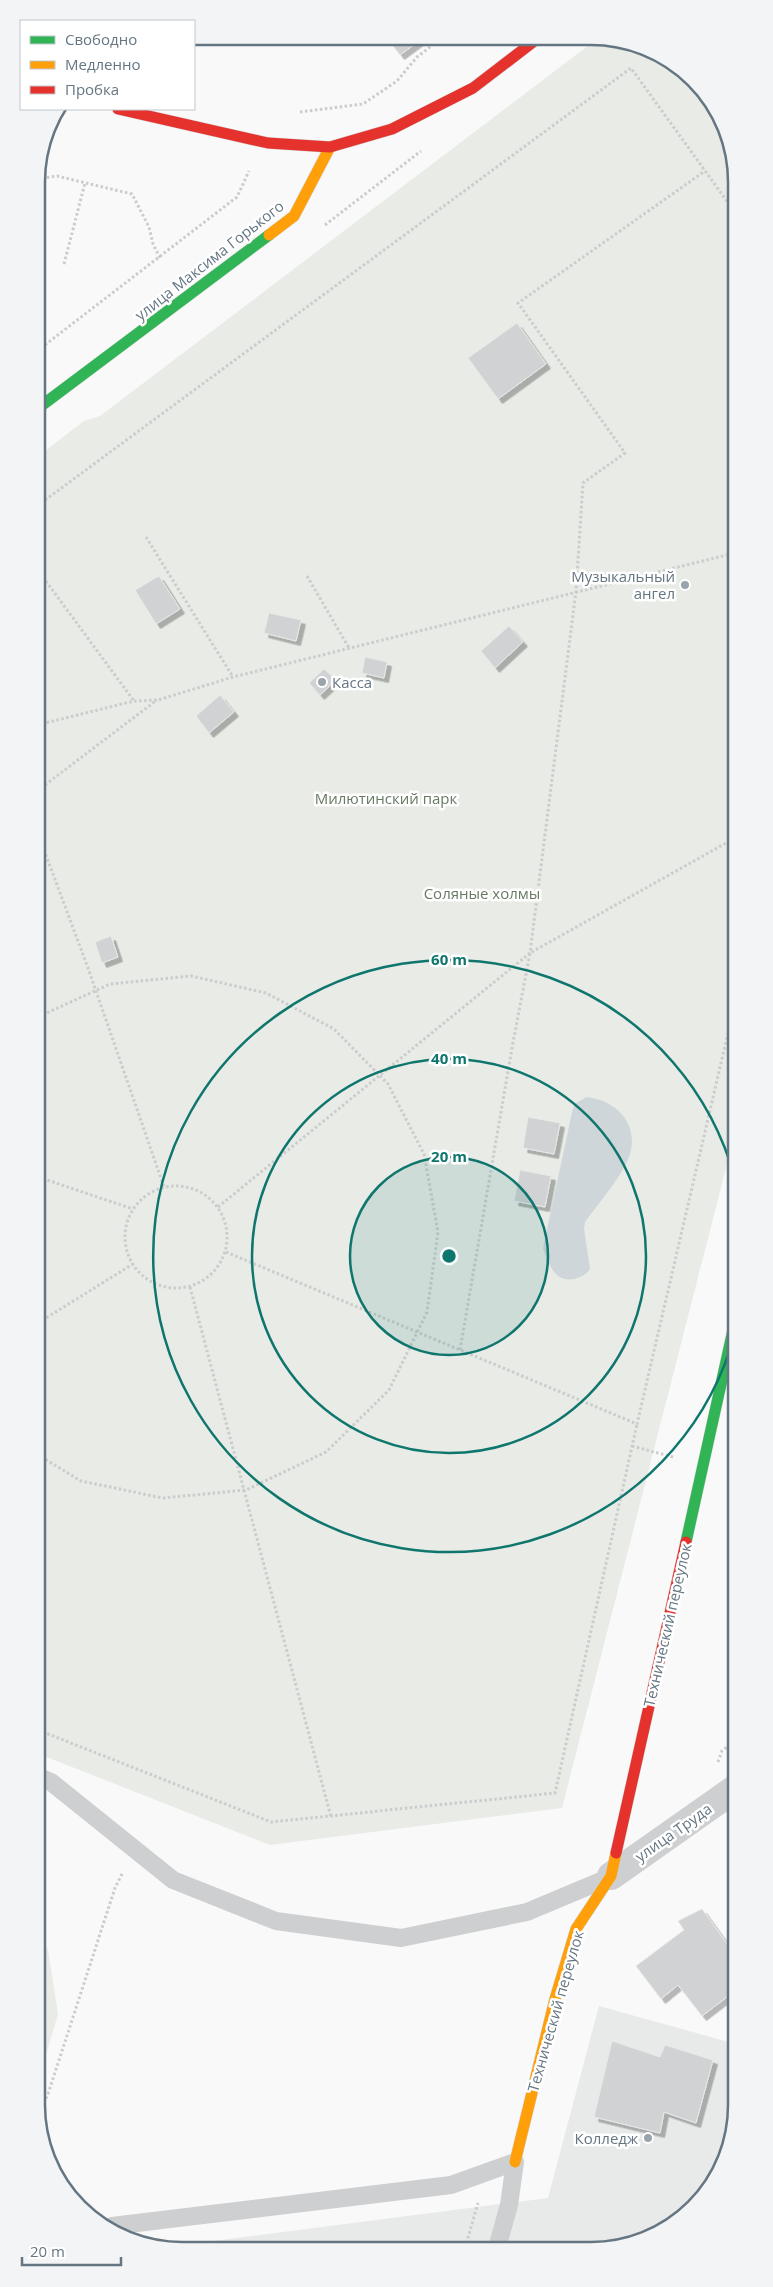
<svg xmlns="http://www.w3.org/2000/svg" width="773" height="2287" font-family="'Open Sans',sans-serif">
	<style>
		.built { fill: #e8e9e9 }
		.green { fill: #e8ebe6 }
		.water { fill: #ced6d9 }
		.building { fill: #d0d2d3; stroke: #e8e8e8; filter: url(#shadow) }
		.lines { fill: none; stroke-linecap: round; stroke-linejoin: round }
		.fast-casing { stroke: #d5d6d7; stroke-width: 12 }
		.slow-casing { stroke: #d5d6d7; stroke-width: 12 }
		.jam-casing { stroke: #d5d6d7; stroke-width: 12 }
		.path { stroke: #cbcccd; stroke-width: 3; stroke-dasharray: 2.5 2.5; stroke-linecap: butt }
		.lane { stroke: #cecfd0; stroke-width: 18 }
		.street { stroke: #cecfd0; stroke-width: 28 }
		.fast { stroke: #30b455; stroke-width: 11 }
		.slow { stroke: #ff9f0a; stroke-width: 11 }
		.jam { stroke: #e5322d; stroke-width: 11 }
		.ring { fill: none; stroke: #0f766e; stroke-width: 2.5 }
		.poi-dot { fill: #99a4ac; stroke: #fff; stroke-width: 2 }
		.labels { text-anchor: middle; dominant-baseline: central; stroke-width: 5; stroke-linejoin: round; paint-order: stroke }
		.street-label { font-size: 15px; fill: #657683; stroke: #fff }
		.poi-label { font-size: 15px; fill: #657683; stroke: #fff; text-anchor: end }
		.park-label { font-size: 15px; fill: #687a64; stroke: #fff }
		.rim { fill: none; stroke: #657683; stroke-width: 2.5 }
		.centre { fill: #0f766e; stroke: #fff; stroke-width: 2.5 }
		.ring-label { font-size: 15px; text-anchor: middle; font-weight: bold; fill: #0f766e; stroke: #fff; stroke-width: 5; stroke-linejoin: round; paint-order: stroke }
	</style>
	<defs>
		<filter id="shadow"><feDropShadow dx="4.5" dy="4.5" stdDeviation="0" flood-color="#0004"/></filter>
	</defs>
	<rect width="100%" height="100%" fill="#f9f9f9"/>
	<polygon class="built" points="599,2006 736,2044 736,2115 726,2161 701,2201 664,2231 619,2248 158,2248 548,2198"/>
	<g class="green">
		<polygon points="597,39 620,39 694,79 734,154 735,1133 562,1808 270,1845 39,1754 37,457 84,421 100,416"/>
		<polygon points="39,1936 48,1950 58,2014 39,2078"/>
	</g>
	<path class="water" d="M587,1097C615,1100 639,1123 630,1154C624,1174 598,1204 585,1222L584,1229L590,1269C586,1275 581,1277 574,1279C554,1283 548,1262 543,1248L573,1108L576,1103Z"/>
	<g class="building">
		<polygon points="387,38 423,38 400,55"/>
		<polygon points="517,323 546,364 498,399 468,358"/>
		<polygon points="159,576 180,609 156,624 135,590"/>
		<polygon points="269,613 301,620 296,641 264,633"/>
		<polygon points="509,626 523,642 495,668 481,651"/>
		<polygon points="365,657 387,662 384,678 362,673"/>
		<polygon points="324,669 336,680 320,695 309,683"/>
		<polygon points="220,695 234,712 209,733 196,716"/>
		<polygon points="111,936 118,957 102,963 95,942"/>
		<polygon points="528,1117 560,1123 554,1154 523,1148"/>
		<polygon points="520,1170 551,1176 545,1207 514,1201"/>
		<polygon points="702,1909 736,1956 736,1990 702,2016 678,1985 661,1999 636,1966 684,1930 678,1921"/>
		<polygon points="612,2041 660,2057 665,2045 713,2060 696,2123 664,2112 660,2133 594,2117"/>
	</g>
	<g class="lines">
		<g class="fast-casing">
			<g id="fast">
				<polyline points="37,409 269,235"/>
				<polyline points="686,1542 735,1321"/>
			</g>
		</g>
		<g class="slow-casing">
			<g id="slow">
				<polyline points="269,235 294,216 330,147"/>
				<polyline points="515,2162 555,1999 576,1929 611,1876 616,1853"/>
			</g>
		</g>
		<g class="jam-casing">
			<g id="jam">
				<polyline points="118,109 268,143 330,147 392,129 473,88 537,39"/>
				<polyline points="616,1853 686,1542"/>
			</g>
		</g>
		<g class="path">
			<polyline points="300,112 363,104 397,81 417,57 442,38"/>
			<polyline points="37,179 57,176 132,194 149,227 153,244 160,258"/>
			<polyline points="325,225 421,151"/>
			<polyline points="64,264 85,183"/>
			<polyline points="37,351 237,197 249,171"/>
			<polyline points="37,506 631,68 734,211"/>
			<polyline points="146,537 233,677"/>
			<polyline points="37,569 134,701"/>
			<polyline points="307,576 349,648"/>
			<polyline points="37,725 134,701 158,700 233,677 735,553"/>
			<polyline points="37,791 157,700"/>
			<polyline points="37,831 88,968 164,1187"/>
			<polyline points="38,1017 110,984 191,976 266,993 334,1029 388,1084 424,1154 438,1232 427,1312 389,1390 326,1452 246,1490 163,1498 81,1481 38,1455"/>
			<polyline points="38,1177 133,1209"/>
			<circle cx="176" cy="1237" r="51"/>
			<polyline points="218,1207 530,953 576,591 583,483 625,453 518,303 705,171"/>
			<polyline points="226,1252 637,1424 735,1003"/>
			<polyline points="190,1287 331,1817"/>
			<polyline points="38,1323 133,1264"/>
			<polyline points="460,1350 512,1048 530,953 735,838"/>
			<polyline points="632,1446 673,1457"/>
			<polyline points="38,1730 271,1822 555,1793 637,1424"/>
			<polyline points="718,1762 722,1751 736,1740"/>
			<polyline points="39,2112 48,2094 115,1888 123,1872"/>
			<polyline points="465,2248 478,2203"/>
		</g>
		<g class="lane">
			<polyline points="39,1777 51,1782 173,1880 276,1921 401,1938 527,1912 608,1878"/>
			<polyline points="112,2226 451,2185 515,2162 509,2205 497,2248"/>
		</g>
		<polyline class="street" points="611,1876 736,1788"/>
		<use href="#fast" class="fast"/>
		<use href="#slow" class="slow"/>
		<use href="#jam" class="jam"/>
	</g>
	<circle cx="449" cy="1256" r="99" fill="#0f766e" fill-opacity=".12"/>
	<g class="ring">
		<circle cx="449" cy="1256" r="99"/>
		<circle cx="449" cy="1256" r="197"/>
		<path d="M735 1333A296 296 0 1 1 735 1179"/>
	</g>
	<g class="poi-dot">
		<circle cx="685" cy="585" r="5"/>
		<circle cx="322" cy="682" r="5"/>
		<circle cx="648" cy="2138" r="5"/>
	</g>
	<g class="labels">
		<g class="street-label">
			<text transform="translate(209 260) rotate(-38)">улица Максима Горького</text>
			<text transform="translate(667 1625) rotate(-77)">Технический переулок</text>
			<text transform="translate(673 1832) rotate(-35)">улица Труда</text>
			<text transform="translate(555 2011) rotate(-74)">Технический переулок</text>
		</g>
		<g class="poi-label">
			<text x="675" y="576">Музыкальный<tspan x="675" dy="17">ангел</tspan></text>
			<text x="332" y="682" text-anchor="start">Касса</text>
			<text x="638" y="2138">Колледж</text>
		</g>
		<g class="park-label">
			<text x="386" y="798">Милютинский парк</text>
			<text x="482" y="893">Соляные холмы</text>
		</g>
	</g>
	<path d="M0 0H773V2287H0ZM182 45H591A137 137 0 0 1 728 182V2105A137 137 0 0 1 591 2242H182A137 137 0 0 1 45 2105V182A137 137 0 0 1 182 45Z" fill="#f3f4f5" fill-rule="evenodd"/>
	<path class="rim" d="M182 45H591A137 137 0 0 1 728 182V2105A137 137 0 0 1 591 2242H182A137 137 0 0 1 45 2105V182A137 137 0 0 1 182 45Z"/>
	<circle cx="449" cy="1256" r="8" class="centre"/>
	<g class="ring-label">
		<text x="449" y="965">60 m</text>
		<text x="449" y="1064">40 m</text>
		<text x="449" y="1162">20 m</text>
	</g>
	<rect x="20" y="20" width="175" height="90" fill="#ffffff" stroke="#c1c8cd"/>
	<rect x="30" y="36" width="25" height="8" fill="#30b455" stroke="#c1c8cd"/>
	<text x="65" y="45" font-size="15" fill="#657683">Свободно</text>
	<rect x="30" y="61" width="25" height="8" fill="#ff9f0a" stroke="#c1c8cd"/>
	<text x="65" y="70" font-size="15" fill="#657683">Медленно</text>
	<rect x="30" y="86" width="25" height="8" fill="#e5322d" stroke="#c1c8cd"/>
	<text x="65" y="95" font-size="15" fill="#657683">Пробка</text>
	<path d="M22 2257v8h99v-8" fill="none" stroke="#657683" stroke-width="2.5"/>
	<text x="30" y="2257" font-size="15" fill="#657683" stroke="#ffffff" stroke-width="4" paint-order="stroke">20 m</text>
</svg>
